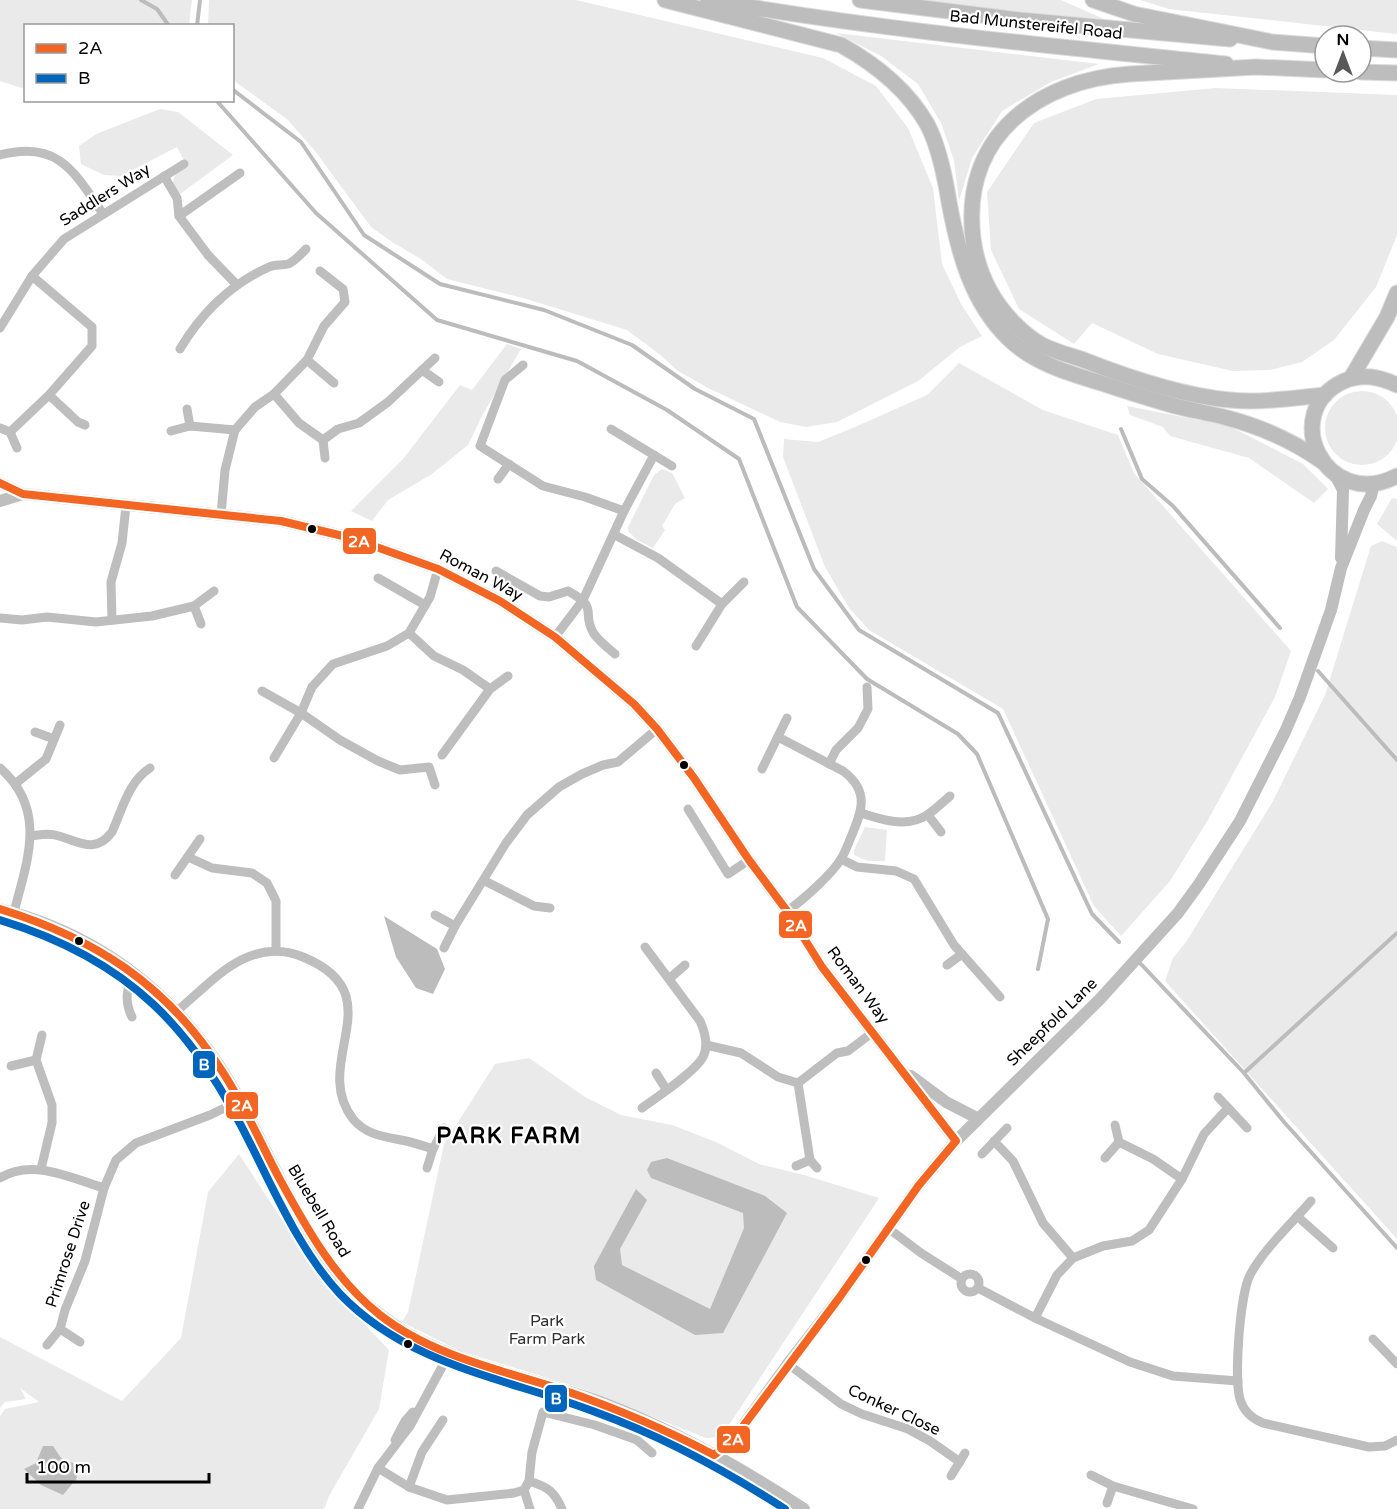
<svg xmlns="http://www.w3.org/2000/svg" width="1397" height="1509" font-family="'Varela Round',sans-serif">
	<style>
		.green { fill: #eaeaea }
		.water { fill: #bcbcbc }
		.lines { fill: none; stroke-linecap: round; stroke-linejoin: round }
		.stream { stroke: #bcbcbc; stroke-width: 4 }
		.primary-casing { stroke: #dbdbdb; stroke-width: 17 }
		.trunk-casing { stroke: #dbdbdb; stroke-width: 17 }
		.minor { stroke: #bebebe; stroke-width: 9 }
		.tertiary { stroke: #bebebe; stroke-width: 12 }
		.primary { stroke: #bdbdbd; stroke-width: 15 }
		.trunk { stroke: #bdbdbd; stroke-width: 15 }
		.bus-1-casing { stroke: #fff; stroke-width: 12 }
		.bus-2-casing { stroke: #fff; stroke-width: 12 }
		.bus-1 { stroke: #f26522; stroke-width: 8 }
		.bus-2 { stroke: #0065bd; stroke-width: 8 }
		.bus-dot { fill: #000; stroke: #fff; stroke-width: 2 }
		.labels { text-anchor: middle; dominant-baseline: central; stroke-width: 4.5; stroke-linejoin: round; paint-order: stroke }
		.street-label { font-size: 16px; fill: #000; stroke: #fff }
		.park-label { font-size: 16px; fill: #2f2f2f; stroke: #fff }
		.district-label { font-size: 22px; font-weight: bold; letter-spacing: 1.5px; fill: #000; stroke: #fff }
		.line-badge { stroke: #fff; stroke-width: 2 }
		.badge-label { font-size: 16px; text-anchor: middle; font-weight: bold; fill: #fff }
	</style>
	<rect width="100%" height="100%" fill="#fff"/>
	<g class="green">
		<polygon points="0,0 192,0 189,25 26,26 25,89 0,81"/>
		<polygon points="209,0 576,0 823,58 876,86 908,128 933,188 942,264 961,304 982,336 960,347 918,381 837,422 806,427 780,422 708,388 678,371 659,354 627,330 523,298 447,279 421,259 392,242 371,227 315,151 288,120 233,80 232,26 208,25"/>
		<polygon points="910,0 1061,0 1104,19 948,6"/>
		<polygon points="1140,0 1397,0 1397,34 1169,9"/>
		<polygon points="836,33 1099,64 1051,82 1002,111 972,158 959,201 954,160 941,123 918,84 881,56"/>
		<polygon points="1216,88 1397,95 1397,235 1376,287 1334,340 1302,362 1270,370 1233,371 1158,354 1092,323 1074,344 1019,309 991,250 987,192 1034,123 1096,99"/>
		<path d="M160,109L178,112L233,155L180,194L173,187C172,176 178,171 186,164L177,147L121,176L104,175L81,164L79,146L96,134Z"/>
		<polygon points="507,344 521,349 483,414 468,445 432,474 388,500 372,521 351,511 403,459 460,385 472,390"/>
		<polygon points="959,363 1043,410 1118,435 1134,473 1291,651 1275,697 1208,820 1170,881 1121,936 1094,906 1003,709 869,630 849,608 825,567 783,457 784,439 818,442 855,427 927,395"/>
		<circle cx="1362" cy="428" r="37"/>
		<polygon points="1127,406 1229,426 1303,464 1328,489 1314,503 1249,458 1170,436 1163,427 1130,415"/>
		<polygon points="662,469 672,473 685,498 675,504 662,526 665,530 653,548 637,540 628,531 628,527 654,475"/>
		<polygon points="1392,498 1397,499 1397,541 1377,524"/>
		<polygon points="1382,541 1397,547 1397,1239 1165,981 1173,958 1186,942 1272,803 1325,695 1371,546"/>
		<polygon points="865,827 887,830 885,861 868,861 854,855 854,850"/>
		<polygon points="529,1058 585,1097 621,1115 672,1125 716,1142 759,1164 804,1175 879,1198 721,1437 706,1438 580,1388 460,1351 402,1322 408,1312 444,1144 495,1064"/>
		<polygon points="239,1154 317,1274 389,1350 379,1409 329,1496 324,1509 0,1509 0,1416 5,1409 39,1402 20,1388 26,1399 5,1402 0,1408 0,1337 122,1401 181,1338 208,1192"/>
	</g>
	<g class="water">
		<polygon points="384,916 437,949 445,969 433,994 416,988 396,957"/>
		<polygon points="667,1158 765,1196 787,1213 723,1333 695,1335 596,1280 594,1266 636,1189 647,1200 620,1249 622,1265 710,1309 744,1228 743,1213 651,1178 647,1170 651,1162"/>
		<polygon points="43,1446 53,1446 61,1458 73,1463 77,1478 63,1495 41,1485 24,1469 36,1463"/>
	</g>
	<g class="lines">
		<g class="stream">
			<polyline points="141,0 157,9 169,26"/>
			<polyline points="197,26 200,0"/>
			<polyline points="232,89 301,142 364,235 440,284 544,310 632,345 695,389 754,419 814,569 859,630 998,713 1092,914 1119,942"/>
			<polyline points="216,100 316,213 437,320 577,361 667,410 739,459 797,607 867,679 958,734 977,754 1048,919 1038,969"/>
			<polyline points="1121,429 1142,479 1173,506 1280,628"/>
			<polyline points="1318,671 1397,760"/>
			<polyline points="1139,962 1244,1073 1284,1122 1397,1248"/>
			<polyline points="1244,1073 1397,933"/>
		</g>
		<g class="primary-casing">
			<g id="primary">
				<path d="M665,0L841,45C875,64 907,89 927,124C939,146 945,177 949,202C958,251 971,302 1008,338C1033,363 1068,373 1101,383C1125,391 1150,399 1175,406C1191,410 1208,413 1224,417C1259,426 1293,441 1323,462"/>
				<path d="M708,0C879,30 1053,46 1226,64"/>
				<polyline points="860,0 1020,20 1230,39"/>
			</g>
		</g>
		<g class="trunk-casing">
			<g id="trunk">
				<polyline points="1093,0 1134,14 1272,42 1325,46"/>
				<polyline points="1361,48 1397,50"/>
				<path d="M1325,70L1256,67L1130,74C1037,80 961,137 973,238C977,270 991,299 1013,322C1021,330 1033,340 1042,345C1054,351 1068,355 1081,359C1124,376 1183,396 1230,400C1261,403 1294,398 1325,395"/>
				<polyline points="1361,72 1397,73"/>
				<polyline points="1351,378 1387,317 1397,293"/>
				<path d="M1397,385C1380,377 1363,373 1344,381C1277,412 1326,513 1397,476"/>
			</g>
		</g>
		<g class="minor">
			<path d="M0,155C58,140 74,171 103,214"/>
			<polyline points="164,176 177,198 179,216 208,255 237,285"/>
			<polyline points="179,216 240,173"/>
			<polyline points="0,328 32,276 64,239 184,164"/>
			<path d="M180,349C201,314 231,284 269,267C275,264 281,266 288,264C294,262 301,254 306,249"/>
			<polyline points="307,360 334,383"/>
			<polyline points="523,365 505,380 480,446 543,486 585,497 624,511"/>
			<polyline points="422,370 439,382"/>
			<polyline points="274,394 299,423 323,440 325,458"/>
			<polyline points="49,395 78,422 85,425"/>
			<polyline points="187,409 190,426"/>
			<polyline points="0,428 10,432 17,448"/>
			<polyline points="611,429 672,466"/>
			<polyline points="171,431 190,426 235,430"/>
			<polyline points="10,432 49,395 92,346 92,327 32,276"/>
			<polyline points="323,440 338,429 359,423 388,402 435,358"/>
			<polyline points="498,479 509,464"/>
			<polyline points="221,515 225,470 235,430 255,407 274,394 307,360 324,326 345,302 343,289 320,271"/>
			<polyline points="615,535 658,558 722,604"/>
			<path d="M496,571L540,596L549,597L568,591C601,609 580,611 594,634C600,642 608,648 615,654"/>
			<polyline points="378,578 425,605"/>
			<polyline points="194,606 201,624"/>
			<polyline points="0,618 22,620 47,617 96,622 152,616 194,606 214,591"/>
			<polyline points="112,620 111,582 122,543 126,506"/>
			<polyline points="409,633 434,656 463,670 490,689"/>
			<polyline points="555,637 583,600 624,511 654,455"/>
			<polyline points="696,646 722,604 744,582"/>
			<polyline points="262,691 301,713 340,740 378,761 400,770 429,767 435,785"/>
			<polyline points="35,732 54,739"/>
			<path d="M778,737L843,771C870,791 862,811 851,837C848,844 845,853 841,859C832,874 802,901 787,911"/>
			<polyline points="442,755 490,689 508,676"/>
			<polyline points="274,758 301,713 312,687 333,664 387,646 409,633 430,597 438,569"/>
			<polyline points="829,764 836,750 858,728 868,709 867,687"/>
			<path d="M0,768C48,810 27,861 14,912"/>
			<polyline points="762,769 787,718"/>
			<polyline points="15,784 46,759 60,725"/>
			<polyline points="688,809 728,874 749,860"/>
			<path d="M861,813C882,820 907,828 927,815C935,810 943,802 950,796"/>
			<polyline points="928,815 941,832"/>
			<path d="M31,836C39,835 47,833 55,835C77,840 94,856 112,832C122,810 129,781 150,768"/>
			<polyline points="188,857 212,868 252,873 267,883 276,901 276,950"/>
			<polyline points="841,859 857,867 896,871 914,879 954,945 1000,997"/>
			<polyline points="175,875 200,839"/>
			<polyline points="485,881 534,906 550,908"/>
			<polyline points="435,915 455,926 444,948"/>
			<polyline points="455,926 506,843 527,815 559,787 582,774 603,765 618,762 657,729"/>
			<polyline points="947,965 962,954"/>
			<polyline points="669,979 685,965"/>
			<path d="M177,1011C213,981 249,935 303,957C396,995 309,1062 353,1119C367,1136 387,1137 406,1141C415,1143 424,1146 433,1149"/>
			<path d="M132,1017C124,1001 127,989 133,973"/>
			<polyline points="706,1045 741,1053 778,1077 798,1083 837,1053 848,1051 873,1032"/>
			<polyline points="11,1066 36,1060"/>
			<polyline points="656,1073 666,1089"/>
			<polyline points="798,1083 810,1160"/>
			<polyline points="1218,1097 1247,1128"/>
			<path d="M642,1108C657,1097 695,1072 703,1057C709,1045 705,1032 700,1021L645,947"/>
			<polyline points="1115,1125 1119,1142 1153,1159 1182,1179"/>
			<polyline points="994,1141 1013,1161 1043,1223 1073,1258"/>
			<polyline points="982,1154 1007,1128"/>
			<polyline points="1105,1158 1119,1142"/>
			<polyline points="796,1166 810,1160 817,1168"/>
			<polyline points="427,1168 433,1149 444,1128"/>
			<polyline points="41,1169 52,1123 52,1105 36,1060 42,1035"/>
			<path d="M0,1178C32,1158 71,1178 104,1188"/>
			<path d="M1311,1201C1292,1223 1263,1250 1250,1275C1240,1294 1233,1383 1241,1402C1245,1413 1253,1419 1263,1423L1369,1447L1385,1446L1397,1440"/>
			<polyline points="1297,1216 1333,1248"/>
			<polyline points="888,1228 921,1253 962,1279"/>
			<circle cx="970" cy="1283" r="9"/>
			<polyline points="978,1288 1035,1318 1130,1362 1173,1376 1238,1381"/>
			<polyline points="1035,1318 1057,1275 1073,1258 1103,1246 1132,1241 1149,1230 1182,1179 1204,1134 1228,1108"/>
			<polyline points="60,1329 80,1342"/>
			<polyline points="1373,1339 1397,1364"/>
			<polyline points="47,1345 60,1329 65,1310 85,1261 104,1188 116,1160 136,1143 210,1115 239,1101"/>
			<polyline points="788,1364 841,1404 862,1414 908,1429 930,1441 960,1462"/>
			<polyline points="395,1440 405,1421 413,1412"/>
			<polyline points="378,1468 409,1487 447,1500 514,1493 524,1490 529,1481 532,1452 543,1412 595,1425 637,1440 652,1453"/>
			<polyline points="1091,1475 1113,1486 1193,1509"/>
			<polyline points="951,1476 965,1453"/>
			<path d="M529,1481C548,1487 554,1491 562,1509"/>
			<polyline points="409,1487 422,1452 443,1420"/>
			<polyline points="524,1490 530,1509"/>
			<polyline points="1107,1503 1113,1486"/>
			<polyline points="358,1509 378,1468 410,1426 449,1354"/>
		</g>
		<g class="tertiary">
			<polyline points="1335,475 1343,490 1341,558"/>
			<polyline points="0,483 23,494 281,521 351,538 438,569 500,601 555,637 634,704 657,729 694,778 749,860 787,911 822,967 956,1141"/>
			<polyline points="0,501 23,494"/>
			<path d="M0,909C93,933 167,987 220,1067C244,1103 261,1144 282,1183C304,1224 325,1268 361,1299C381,1316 402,1332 426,1343C481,1370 543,1381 600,1402C672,1429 740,1467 804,1509"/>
			<polyline points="911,1076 946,1102 977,1118"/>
			<polyline points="714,1455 732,1441 788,1364 839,1298 919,1185 956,1141 1100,999 1178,913 1199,884 1240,821 1285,732 1300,697 1331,610 1341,568 1364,510 1371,496 1374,484"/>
		</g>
		<use href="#primary" class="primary"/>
		<use href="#trunk" class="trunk"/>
		<g class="bus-1-casing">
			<path id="bus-1" d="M0,483L23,494L281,521L351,538L438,569L500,601L555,637L634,704L657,729L694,778L749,860L787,911L822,967L956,1141L919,1185L839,1298L732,1441L714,1455C665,1429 615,1408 563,1390C501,1370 432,1356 380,1315C334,1279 306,1227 278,1176C259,1140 243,1102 220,1068C166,984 94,938 0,909"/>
		</g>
		<g class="bus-2-casing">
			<path id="bus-2" d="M0,920C131,960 194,1029 253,1149C278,1199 302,1253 340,1294C410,1367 508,1378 598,1413C664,1437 726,1471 785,1509"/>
		</g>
		<use href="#bus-1" class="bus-1"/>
		<use href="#bus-2" class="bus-2"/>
	</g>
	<g class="bus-dot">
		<circle cx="312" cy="529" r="5"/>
		<circle cx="684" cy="765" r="5"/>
		<circle cx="79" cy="941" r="5"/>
		<circle cx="866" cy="1260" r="5"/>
		<circle cx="408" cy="1344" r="5"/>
	</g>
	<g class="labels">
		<g class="street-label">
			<text transform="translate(1036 25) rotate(6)">Bad Munstereifel Road</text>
			<text transform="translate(105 195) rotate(-32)">Saddlers Way</text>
			<text transform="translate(481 575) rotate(28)">Roman Way</text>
			<text transform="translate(858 985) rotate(53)">Roman Way</text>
			<text transform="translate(1052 1022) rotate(-44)">Sheepfold Lane</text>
			<text transform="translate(319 1211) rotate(59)">Bluebell Road</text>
			<text transform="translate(68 1254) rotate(-72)">Primrose Drive</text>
			<text transform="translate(894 1410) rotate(25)">Conker Close</text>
		</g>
		<g class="park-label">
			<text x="547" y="1321">Park<tspan x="547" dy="18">Farm Park</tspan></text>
		</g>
		<g class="district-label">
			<text x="509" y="1136">PARK FARM</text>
		</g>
	</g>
	<g class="line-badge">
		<rect x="342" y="527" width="35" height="28" rx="6" fill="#f26522"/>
		<rect x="778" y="910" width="35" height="29" rx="6" fill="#f26522"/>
		<rect x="192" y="1050" width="24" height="29" rx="6" fill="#0065bd"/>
		<rect x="225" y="1091" width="34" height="29" rx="6" fill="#f26522"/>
		<rect x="544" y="1384" width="24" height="29" rx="6" fill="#0065bd"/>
		<rect x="716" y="1425" width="35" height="29" rx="6" fill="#f26522"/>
	</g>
	<g class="badge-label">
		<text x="359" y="547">2A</text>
		<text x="796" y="931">2A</text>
		<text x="204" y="1070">B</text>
		<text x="242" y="1111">2A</text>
		<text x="556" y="1404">B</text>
		<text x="733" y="1445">2A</text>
	</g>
	<rect x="24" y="24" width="210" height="78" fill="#ffffff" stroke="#999999" stroke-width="1.5"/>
	<rect x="36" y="44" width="30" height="9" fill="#f26522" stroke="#999999" stroke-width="1.5"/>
	<text x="78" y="54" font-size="18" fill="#000000">2A</text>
	<rect x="36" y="74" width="30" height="9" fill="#0065bd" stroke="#999999" stroke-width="1.5"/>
	<text x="78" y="84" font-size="18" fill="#000000">B</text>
	<g transform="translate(1343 54)"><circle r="28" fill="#ffffff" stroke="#999999" stroke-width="1.5"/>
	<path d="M0-4.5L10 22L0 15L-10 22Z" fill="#595959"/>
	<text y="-9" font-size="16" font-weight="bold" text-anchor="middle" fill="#000000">N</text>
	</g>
	<path d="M27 1473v9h182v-9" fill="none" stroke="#000000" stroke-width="3"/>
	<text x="36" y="1473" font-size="18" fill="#000000" stroke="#ffffff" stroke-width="4.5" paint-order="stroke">100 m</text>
</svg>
